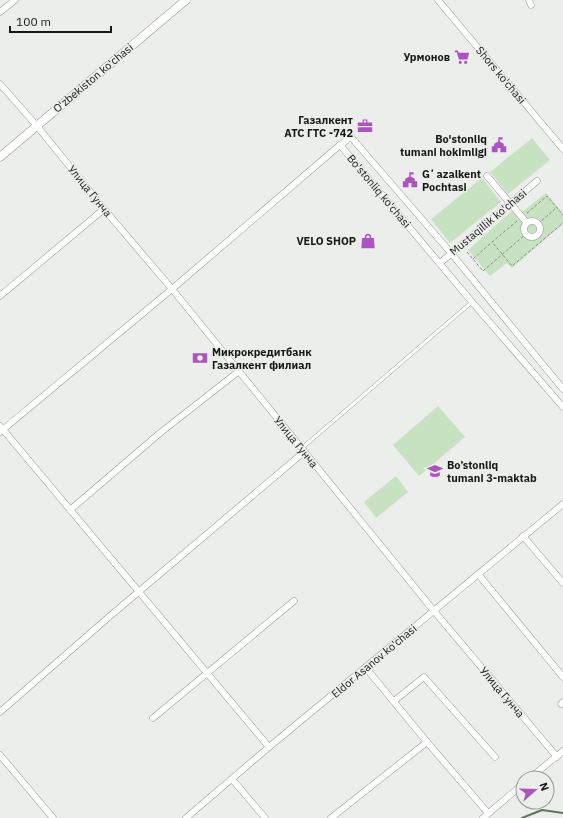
<svg xmlns="http://www.w3.org/2000/svg" width="563" height="818" font-family="'IBM Plex Sans',sans-serif">
	<style>
		.green { fill: #c7e2c0 }
		.lines { fill: none; stroke-linecap: round; stroke-linejoin: round }
		.stream { stroke: #60735c; stroke-width: 2 }
		.lane-casing { stroke: #989a97; stroke-width: 4 }
		.street-casing { stroke: #989a97; stroke-width: 7 }
		.secondary-casing { stroke: #989a97; stroke-width: 9 }
		.path { stroke: #898b89; stroke-width: 1; stroke-dasharray: 3 2; stroke-linecap: butt }
		.lane { stroke: #fff; stroke-width: 3 }
		.street { stroke: #fff; stroke-width: 6 }
		.secondary { stroke: #fff; stroke-width: 8 }
		.labels { text-anchor: middle; dominant-baseline: central; stroke-width: 3; stroke-linejoin: round; paint-order: stroke }
		.poi-label { font-size: 11px; font-weight: bold; fill: #171817; stroke: #ebeeeb; text-anchor: end }
		.street-label { font-size: 11px; fill: #171817; stroke: #ebeeeb }
	</style>
	<rect width="100%" height="100%" fill="#ebeeeb"/>
	<g class="green">
		<polygon points="532,138 550,160 508,194 490,172"/>
		<polygon points="482,178 501,202 450,243 431,219"/>
		<polygon points="546,193 563,213 563,224 512,268 507,263 490,276 468,250 513,210 518,215"/>
		<polygon points="438,406 465,437 419,476 393,445"/>
		<polygon points="396,476 408,492 376,518 364,502"/>
	</g>
	<g class="lines">
		<polyline class="stream" points="522,818 542,810 563,813"/>
		<g class="lane-casing">
			<polyline id="lane" points="302,448 472,302"/>
		</g>
		<g class="street-casing">
			<g id="street">
				<polyline points="438,0 563,149"/>
				<polyline points="529,0 531,5"/>
				<polyline points="0,12 15,0"/>
				<polyline points="0,84 37,126 104,209 172,289 434,611 557,757"/>
				<polyline points="487,176 527,223"/>
				<circle cx="532" cy="229" r="8"/>
				<polyline points="440,263 537,181"/>
				<polyline points="0,296 104,209"/>
				<polyline points="563,389 451,253 351,137 340,145 472,302 563,407"/>
				<polyline points="0,426 269,747"/>
				<polyline points="0,432 172,289 340,145"/>
				<polyline points="70,510 160,433 239,371"/>
				<polyline points="523,536 563,583"/>
				<polyline points="478,574 563,677"/>
				<polyline points="366,668 427,742 488,813"/>
				<polyline points="394,701 424,677 495,757"/>
				<polyline points="561,704 563,702"/>
				<polyline points="0,712 110,616 304,452"/>
				<polyline points="153,718 294,601"/>
				<polyline points="0,755 53,818"/>
				<polyline points="530,778 563,751"/>
				<polyline points="232,779 265,818"/>
				<polyline points="186,818 269,747 563,504"/>
				<polyline points="331,818 427,742"/>
				<polyline points="483,818 523,784"/>
			</g>
		</g>
		<g class="secondary-casing">
			<polyline id="secondary" points="0,157 186,0"/>
		</g>
		<g class="path">
			<polyline points="527,213 547,196 563,215"/>
			<polyline points="517,221 492,242 512,266 563,223"/>
			<polyline points="538,224 556,208"/>
			<polyline points="467,252 483,271 526,234"/>
			<polyline points="473,259 492,242"/>
		</g>
		<use href="#lane" class="lane"/>
		<use href="#street" class="street"/>
		<use href="#secondary" class="secondary"/>
	</g>
	<defs>
		<g id="supermarket-bare" transform="scale(1.2)"><path d="M-6-5.5h2.5l.6 2H6L4.5 2H-2.5L-4.4-4H-6ZM-1.5 3.2a1.3 1.3 0 1 0 .1 0ZM3 3.2a1.3 1.3 0 1 0 .1 0Z" fill="#ac53c0" stroke="#ebeeeb" stroke-width="2.5" paint-order="stroke"/></g>
		<g id="office-bare" transform="scale(1.2)"><path d="M-6-3h4V-5.5h4V-3h4V5H-6ZM-1-4.5V-3h2v-1.5ZM-6 0V1H6V0Z" fill="#ac53c0" stroke="#ebeeeb" stroke-width="2.5" paint-order="stroke"/></g>
		<g id="civic-bare" transform="scale(1.2)"><path d="M-.6-6.5H3V-4.5H.6V-3L4-1V1h2V6H-6V1h2V-1L-.6-3ZM-1.2 2.5V6h2.4V2.5Z" fill="#ac53c0" stroke="#ebeeeb" stroke-width="2.5" paint-order="stroke"/></g>
		<g id="shop-bare" transform="scale(1.2)"><path d="M-5-2.5h2.3a2.7 3.5 0 0 1 5.4 0H5L5.5 6h-11ZM-1.5-2.5h3a1.5 2.3 0 0 0-3 0Z" fill="#ac53c0" stroke="#ebeeeb" stroke-width="2.5" paint-order="stroke"/></g>
		<g id="bank-bare" transform="scale(1.2)"><path d="M-6-4H6V4H-6ZM0-2.3a2.3 2.3 0 1 0 0 4.6a2.3 2.3 0 1 0 0-4.6Z" fill="#ac53c0" stroke="#ebeeeb" stroke-width="2.5" paint-order="stroke"/></g>
		<g id="school-bare" transform="scale(1.2)"><path d="M0-5L7-2L0 1L-7-2ZM-4 1L0 2.5L4 1V4Q0 6-4 4Z" fill="#ac53c0" stroke="#ebeeeb" stroke-width="2.5" paint-order="stroke"/></g>
	</defs>
	<g fill-rule="evenodd">
		<use href="#supermarket-bare" x="462" y="57"/>
		<use href="#office-bare" x="365" y="126"/>
		<use href="#civic-bare" x="499" y="145"/>
		<use href="#civic-bare" x="410" y="180"/>
		<use href="#shop-bare" x="368" y="241"/>
		<use href="#bank-bare" x="200" y="358"/>
		<use href="#school-bare" x="435" y="471"/>
	</g>
	<g class="labels">
		<g class="poi-label">
			<text x="450" y="57">Урмонов</text>
			<text x="353" y="120">Газалкент<tspan x="353" dy="13">АТС ГТС -742</tspan></text>
			<text x="487" y="139">Bo'stonliq<tspan x="487" dy="13">tumani hokimligi</tspan></text>
			<text x="422" y="174" text-anchor="start">Gʼazalkent<tspan x="422" dy="13">Pochtasi</tspan></text>
			<text x="356" y="241">VELO SHOP</text>
			<text x="212" y="352" text-anchor="start">Микрокредитбанк<tspan x="212" dy="13">Газалкент филиал</tspan></text>
			<text x="447" y="465" text-anchor="start">Bo’stonliq<tspan x="447" dy="13">tumani 3-maktab</tspan></text>
		</g>
		<g class="street-label">
			<text transform="translate(501 75) rotate(50)">Shors ko'chasi</text>
			<text transform="translate(93 78) rotate(-40)">O'zbekiston ko'chasi</text>
			<text transform="translate(90 191) rotate(51)">Улица Гунча</text>
			<text transform="translate(379 191) rotate(50)">Bo'stonliq ko'chasi</text>
			<text transform="translate(488 222) rotate(-40)">Mustaqillik ko'chasi</text>
			<text transform="translate(296 442) rotate(51)">Улица Гунча</text>
			<text transform="translate(374 661) rotate(-40)">Eldor Asanov ko'chasi</text>
			<text transform="translate(502 692) rotate(50)">Улица Гунча</text>
		</g>
	</g>
	<g transform="translate(535 790) rotate(70)"><circle r="19" fill="#ebeeeb" stroke="#969896"/>
	<path d="M0-3L7 15L0 10L-7 15Z" fill="#ac53c0"/>
	<text y="-6" font-size="11" font-weight="bold" text-anchor="middle" fill="#171817">N</text>
	</g>
	<path d="M10 26v6h101v-6" fill="none" stroke="#171817" stroke-width="2"/>
	<text x="16" y="26" font-size="12" fill="#171817" stroke="#ebeeeb" stroke-width="3" paint-order="stroke">100 m</text>
</svg>
